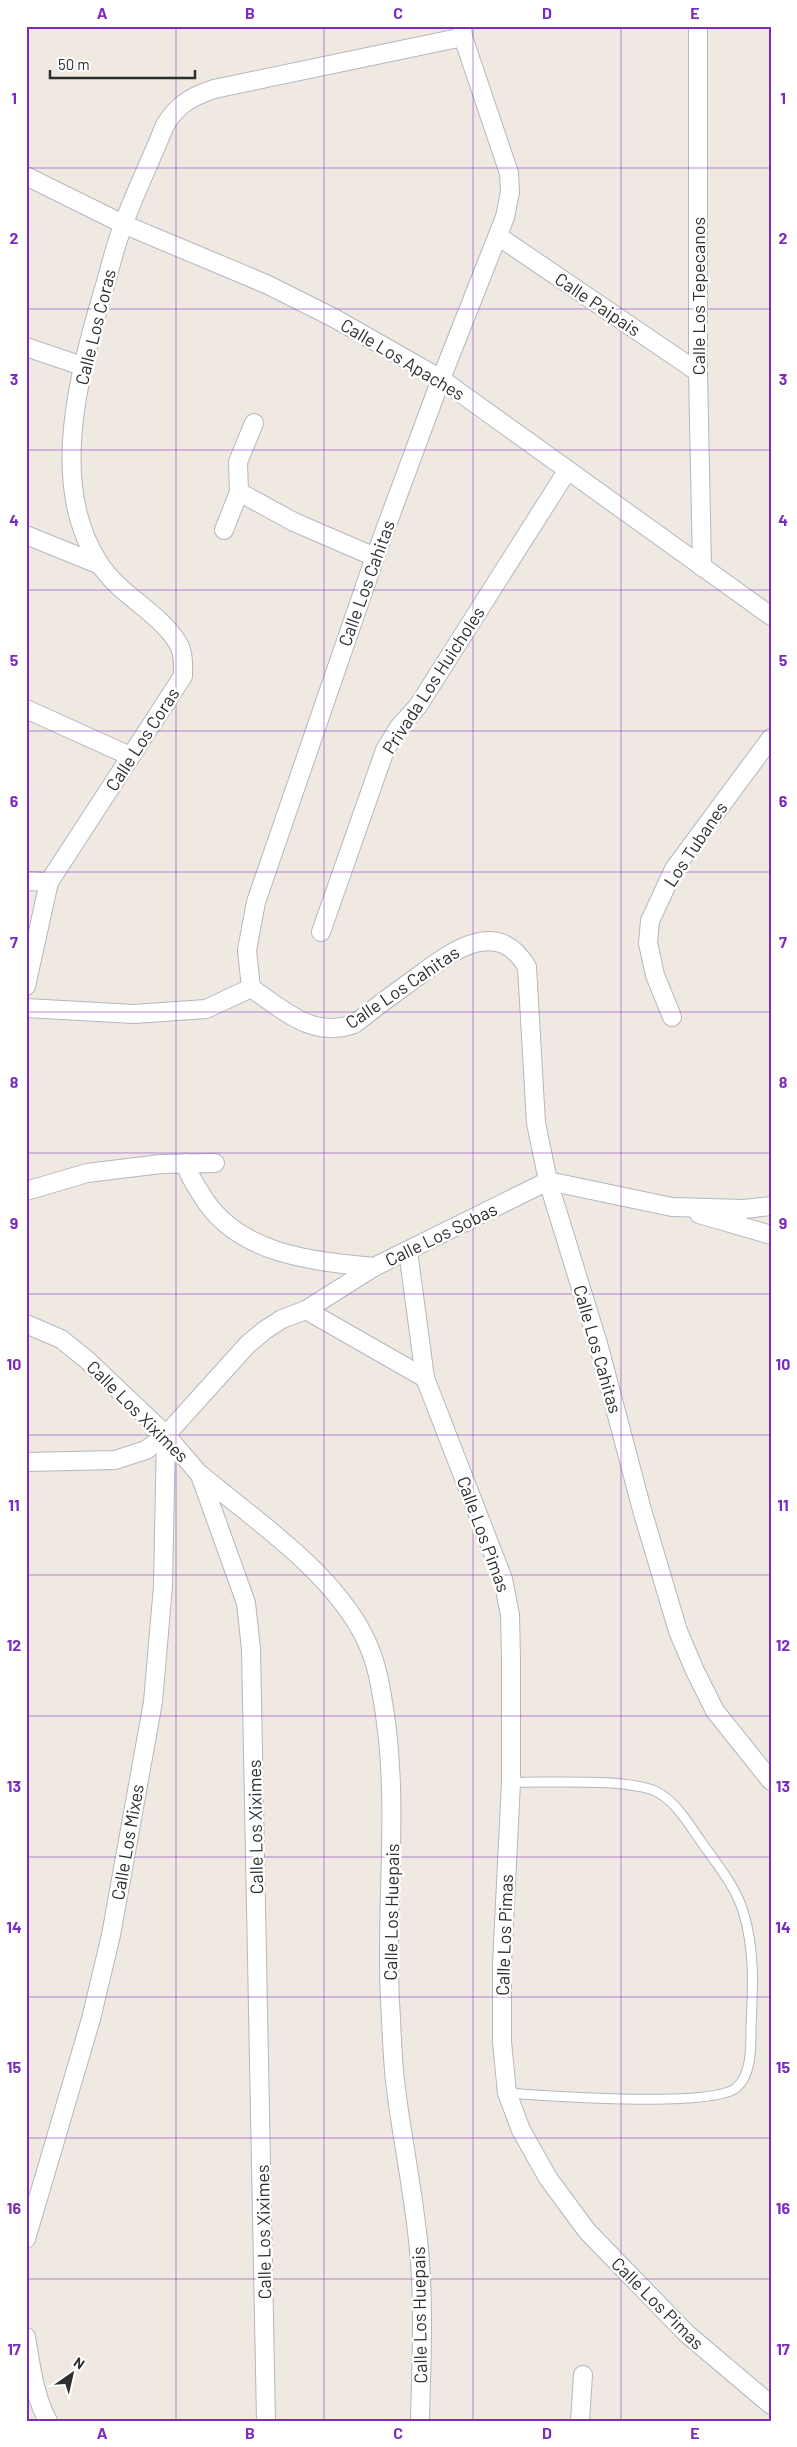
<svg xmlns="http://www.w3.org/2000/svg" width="797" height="2447" font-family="Barlow,sans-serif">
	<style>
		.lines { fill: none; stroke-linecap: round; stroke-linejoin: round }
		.service-casing { stroke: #b4b7c1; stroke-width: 11 }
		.minor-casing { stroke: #b4b7c1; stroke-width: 20 }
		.service { stroke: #fff; stroke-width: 9 }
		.minor { stroke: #fff; stroke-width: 18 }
		.grid { fill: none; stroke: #7b2cbf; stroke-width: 1; stroke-opacity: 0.55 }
		.labels { text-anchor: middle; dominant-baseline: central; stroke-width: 5; stroke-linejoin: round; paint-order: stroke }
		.street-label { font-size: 18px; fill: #2e2e2e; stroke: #fff }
		.neatline { fill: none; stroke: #7b2cbf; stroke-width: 2 }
		.grid-label { font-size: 16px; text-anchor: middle; font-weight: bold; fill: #7b2cbf }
	</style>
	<rect width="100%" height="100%" fill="#efe9e1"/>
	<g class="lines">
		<g class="service-casing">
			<path id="service" d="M507,2093C546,2096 710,2108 736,2088C752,2075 751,2045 751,2027C753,1988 755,1949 743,1911C735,1885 715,1862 700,1840C688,1823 676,1802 657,1792C629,1778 545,1783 511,1782"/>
		</g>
		<g class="minor-casing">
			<g id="minor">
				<path d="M462,26L463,37L509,173L510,192L505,217L441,379L375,557L256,902L247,950L251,988C284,1010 312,1039 354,1024C374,1009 393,994 413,980C447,955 496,914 527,967L536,1123L548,1181L599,1347L642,1510L678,1631L695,1671L715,1711L771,1781"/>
				<polyline points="698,26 698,372 702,567"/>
				<polyline points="26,176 123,224 266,284 334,318 441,379 771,616"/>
				<polyline points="498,236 698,372"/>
				<polyline points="26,347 82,366"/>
				<polyline points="254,423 238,462 239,492 294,522 375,557"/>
				<polyline points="224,530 239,492"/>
				<polyline points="26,535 100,565"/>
				<polyline points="26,709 130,756"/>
				<polyline points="26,881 49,882"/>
				<polyline points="321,932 385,750 399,727 418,706 567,471"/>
				<path d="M26,986L49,882L183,676C183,665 184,653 178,643C158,611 119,595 99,563C48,485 79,374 103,292C110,269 115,245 124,223C136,190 152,158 165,125C178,104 191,97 214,89L463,37"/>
				<polyline points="26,1008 134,1014 206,1009 251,988"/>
				<polyline points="672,1017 655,975 648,943 650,921 674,869 771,738"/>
				<path d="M186,1163C188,1175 195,1184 201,1194C236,1254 310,1261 374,1267"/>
				<polyline points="26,1191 87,1173 161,1164 215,1163"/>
				<polyline points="699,1214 771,1235"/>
				<polyline points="408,1251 425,1378"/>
				<polyline points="306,1310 425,1378 503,1579 510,1615 511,1658 511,1782 502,1964 502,2042 507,2093 521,2130 548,2178 587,2231 687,2334 771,2405"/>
				<polyline points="26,1324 61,1339 86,1359 166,1435 200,1475 246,1603 251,1649 266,2421"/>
				<polyline points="26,1462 115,1460 146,1450 166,1435 248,1344 265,1330 282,1319 306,1310 374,1267 548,1181 672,1207 744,1209 771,1206"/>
				<path d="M201,1475C256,1521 331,1571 364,1636C377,1661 381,1688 385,1715C399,1810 385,1906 390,2002C392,2031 392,2060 396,2089C403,2146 416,2204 420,2262C424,2315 421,2368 420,2421"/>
				<polyline points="26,2239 91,2019 111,1935 153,1702 163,1586 166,1435"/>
				<path d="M26,2337C31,2365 34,2396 48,2421"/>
				<polyline points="580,2421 583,2375"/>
			</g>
		</g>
		<use href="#service" class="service"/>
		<use href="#minor" class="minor"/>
	</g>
	<path class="grid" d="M176,26V2421M324,26V2421M473,26V2421M621,26V2421M26,168H771M26,309H771M26,450H771M26,590H771M26,731H771M26,872H771M26,1012H771M26,1153H771M26,1294H771M26,1435H771M26,1575H771M26,1716H771M26,1857H771M26,1997H771M26,2138H771M26,2279H771"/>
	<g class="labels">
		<g class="street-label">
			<text transform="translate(698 296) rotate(-90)">Calle Los Tepecanos</text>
			<text transform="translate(598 304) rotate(34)">Calle Paipais</text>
			<text transform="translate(95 327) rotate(-76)">Calle Los Coras</text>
			<text transform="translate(403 359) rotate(31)">Calle Los Apaches</text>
			<text transform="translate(366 583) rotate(-70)">Calle Los Cahitas</text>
			<text transform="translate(433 680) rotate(-57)">Privada Los Huicholes</text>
			<text transform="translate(142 739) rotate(-57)">Calle Los Coras</text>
			<text transform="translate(695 844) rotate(-56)">Los Tubanes</text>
			<text transform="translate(402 987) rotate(-34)">Calle Los Cahitas</text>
			<text transform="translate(441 1234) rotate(-26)">Calle Los Sobas</text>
			<text transform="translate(598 1349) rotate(74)">Calle Los Cahitas</text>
			<text transform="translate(138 1411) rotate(45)">Calle Los Xiximes</text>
			<text transform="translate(484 1534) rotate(70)">Calle Los Pimas</text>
			<text transform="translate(255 1827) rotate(-91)">Calle Los Xiximes</text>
			<text transform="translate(127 1842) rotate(-80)">Calle Los Mixes</text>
			<text transform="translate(391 1912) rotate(-89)">Calle Los Huepais</text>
			<text transform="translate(504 1935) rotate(-88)">Calle Los Pimas</text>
			<text transform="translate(263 2232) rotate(-91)">Calle Los Xiximes</text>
			<text transform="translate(658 2303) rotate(45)">Calle Los Pimas</text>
			<text transform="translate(419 2315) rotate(-91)">Calle Los Huepais</text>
		</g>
	</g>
	<rect width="797" height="2447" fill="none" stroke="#ffffff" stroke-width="55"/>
	<g transform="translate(72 2374) rotate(34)" stroke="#ffffff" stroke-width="4" paint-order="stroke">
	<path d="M0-4L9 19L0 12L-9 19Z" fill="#2e2e2e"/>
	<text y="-8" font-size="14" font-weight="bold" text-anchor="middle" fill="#2e2e2e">N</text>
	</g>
	<path d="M50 70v8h145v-8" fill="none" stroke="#2e2e2e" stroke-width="2.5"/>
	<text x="58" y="70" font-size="15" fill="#2e2e2e" stroke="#ffffff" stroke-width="4" paint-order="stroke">50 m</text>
	<rect x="28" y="28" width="742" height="2392" class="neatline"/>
	<g class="grid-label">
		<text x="102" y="19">A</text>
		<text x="250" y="19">B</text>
		<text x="398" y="19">C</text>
		<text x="547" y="19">D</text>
		<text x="695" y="19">E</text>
		<text x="14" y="104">1</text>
		<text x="783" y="104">1</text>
		<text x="14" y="244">2</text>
		<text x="783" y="244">2</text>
		<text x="14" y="385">3</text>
		<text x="783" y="385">3</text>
		<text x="14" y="526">4</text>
		<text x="783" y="526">4</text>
		<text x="14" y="666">5</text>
		<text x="783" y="666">5</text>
		<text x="14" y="807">6</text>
		<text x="783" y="807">6</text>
		<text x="14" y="948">7</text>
		<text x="783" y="948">7</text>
		<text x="14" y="1088">8</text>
		<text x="783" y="1088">8</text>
		<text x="14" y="1229">9</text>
		<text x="783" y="1229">9</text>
		<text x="14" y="1370">10</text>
		<text x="783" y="1370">10</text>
		<text x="14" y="1511">11</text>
		<text x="783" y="1511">11</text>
		<text x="14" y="1651">12</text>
		<text x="783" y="1651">12</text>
		<text x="14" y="1792">13</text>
		<text x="783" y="1792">13</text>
		<text x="14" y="1933">14</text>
		<text x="783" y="1933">14</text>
		<text x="14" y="2073">15</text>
		<text x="783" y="2073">15</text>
		<text x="14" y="2214">16</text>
		<text x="783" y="2214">16</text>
		<text x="14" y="2355">17</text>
		<text x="783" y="2355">17</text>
		<text x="102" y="2439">A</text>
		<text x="250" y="2439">B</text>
		<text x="398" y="2439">C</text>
		<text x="547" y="2439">D</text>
		<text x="695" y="2439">E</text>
	</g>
</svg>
